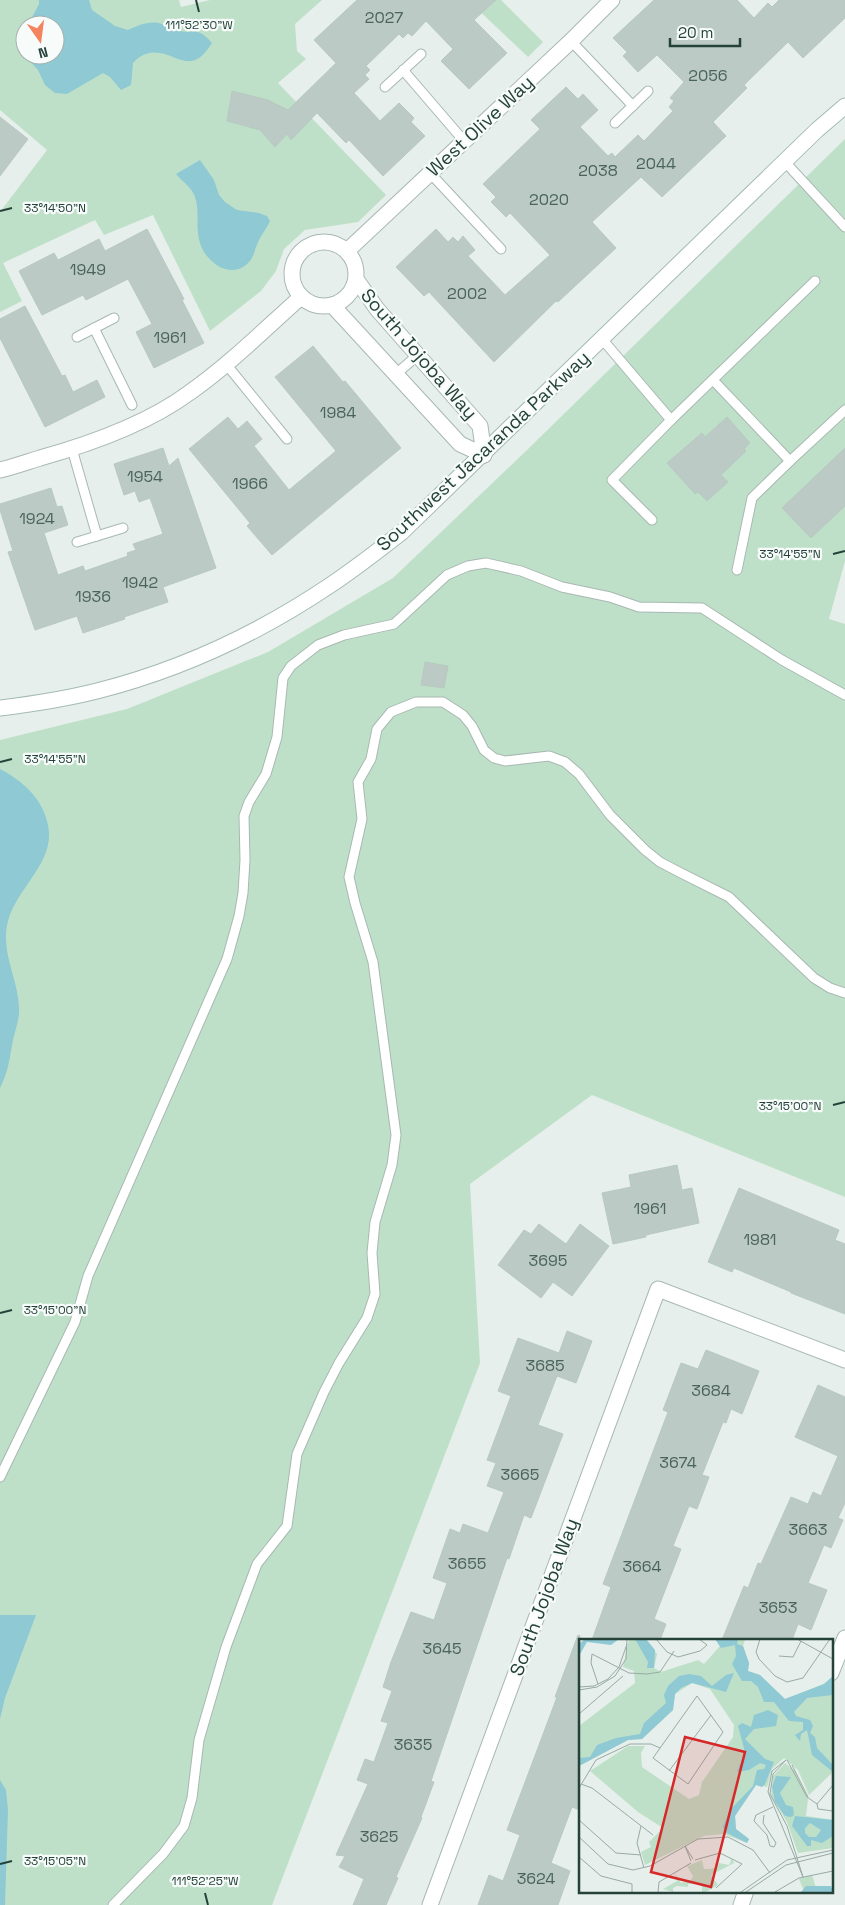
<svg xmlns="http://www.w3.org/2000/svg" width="845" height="1905" font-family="'Space Grotesk',sans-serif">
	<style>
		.green { fill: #bfe0c8; fill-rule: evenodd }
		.water { fill: #8ec9d4 }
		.building { fill: #bbcac4; stroke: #b8c9c2 }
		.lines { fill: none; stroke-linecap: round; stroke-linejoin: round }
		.lane-casing { stroke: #a8b8b2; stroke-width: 11 }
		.street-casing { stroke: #a8b8b2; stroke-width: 17 }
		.secondary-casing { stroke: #a4bbb3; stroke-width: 17 }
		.lane { stroke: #fff; stroke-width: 9 }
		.street { stroke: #fff; stroke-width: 15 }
		.secondary { stroke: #fff; stroke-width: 15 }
		.ticks { fill: none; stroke: #24423a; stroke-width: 2 }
		.labels { text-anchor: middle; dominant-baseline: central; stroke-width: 4.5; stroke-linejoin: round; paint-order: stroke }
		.number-label { font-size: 16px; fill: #4a645c }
		.street-label { font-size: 19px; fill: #24423a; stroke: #f7fbf9 }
		.inset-road { fill: none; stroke: #98aaa4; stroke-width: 1 }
		.view { fill: #d62828; fill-opacity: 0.15; stroke: #d62828; stroke-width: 2.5 }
		.inset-edge { fill: none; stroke: #24423a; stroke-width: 2.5 }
		.ticks-label { font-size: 12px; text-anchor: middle; fill: #24423a; stroke: #f7fbf9; stroke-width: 4.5; stroke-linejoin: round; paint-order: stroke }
	</style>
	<rect width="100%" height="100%" fill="#e6efeb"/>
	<g class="green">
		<path d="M0,0H179L181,7L210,0H322L295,24L297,51L306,59L278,83L386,195L358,222L305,230L284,249L276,271L261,291L210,331L153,215L104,235L95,220L3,263L22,301L0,312V212L47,150L0,110ZM25,25H55V55H25Z"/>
		<polygon points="468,0 501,0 543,42 528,57"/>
		<polygon points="845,139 845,561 829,619 845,624 845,1197 592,1095 470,1184 480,1363 272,1905 0,1905 0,740 127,709 268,652 393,578 527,450"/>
	</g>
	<g class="water">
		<path d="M39,0H89L92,10L115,26L128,30C139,25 150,20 162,24C167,26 172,29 177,30C194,36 195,24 212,43C188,82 173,45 146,54C141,55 136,60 133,63L131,85L121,90L110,77L103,73L67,94L55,93L45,85L38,70L22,53L21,37L25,30V55H55V25H28L39,4Z"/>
		<path d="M200,160L214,180L219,195L225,202L237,210L259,213L267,216L270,221C266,230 260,236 257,245C254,251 254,257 249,262C232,281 206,263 200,243C195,228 200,211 195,197C192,188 182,181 176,174Z"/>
		<path d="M0,769C23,781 43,799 48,825C56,862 17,887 8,921C0,952 18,978 19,1007C20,1020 14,1032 12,1045C9,1063 8,1071 0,1088Z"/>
		<polygon points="0,1615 36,1615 5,1698 0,1719"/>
		<polygon points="0,1780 6,1790 8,1810 5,1905 0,1905"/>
	</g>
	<g class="building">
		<polygon points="357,0 496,0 474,20 507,53 469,89 441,61 453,49 426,21 412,36 408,33 403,38 399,34 366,66 370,70 365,75 369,79 354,93 380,121 399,103 414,118 411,122 425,136 383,176 349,140 346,143 317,113 291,140 287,134 275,147 260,130 227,121 232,91 268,100 288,110 336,63 314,40"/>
		<polygon points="654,0 737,0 754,18 768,3 772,7 779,0 845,0 845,18 803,58 788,42 744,85 747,88 713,122 726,136 662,197 641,177 592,222 616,248 558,302 556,301 494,362 429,292 424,296 396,267 436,229 448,242 453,237 458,242 463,236 475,250 468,256 505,295 550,255 510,213 506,217 491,202 496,197 483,184 540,129 531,120 566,87 578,99 583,94 598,110 580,127 608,156 612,153 615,157 638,135 644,141 673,111 669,107 674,101 670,98 684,82 657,55 638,72 623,56 627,52 613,38"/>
		<polygon points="0,117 28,139 0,176"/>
		<polygon points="147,229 184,299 182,300 204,343 154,368 136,332 152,324 128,279 86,300 83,295 42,315 19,271 54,253 58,260 99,239 105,251"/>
		<polygon points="25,306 62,376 65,375 73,392 97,380 105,397 45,427 0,338 0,319"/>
		<polygon points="313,346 343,382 345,381 401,448 272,555 247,526 250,523 189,449 228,417 238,429 247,421 262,439 254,446 289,490 336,451 275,377"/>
		<polygon points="727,417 750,443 744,449 746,451 721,475 728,482 707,501 698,492 695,494 667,463 702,433 705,437"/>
		<polygon points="163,448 169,466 178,458 216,568 163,587 168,602 124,617 125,619 83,633 77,616 35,630 8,552 13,551 0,510 0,504 51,488 57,507 62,506 68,525 44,533 58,575 83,566 85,571 128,556 127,553 136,550 133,544 163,534 150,498 139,502 135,491 124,495 114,464"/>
		<polygon points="845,448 845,506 811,538 782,508"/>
		<polygon points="425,662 448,666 444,688 421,685"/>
		<polygon points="677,1165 682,1190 692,1188 699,1223 646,1235 646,1237 613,1244 602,1193 631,1187 629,1175"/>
		<polygon points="739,1188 839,1230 835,1240 845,1244 845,1314 791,1293 791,1292 734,1268 732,1272 708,1262"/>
		<polygon points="539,1224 566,1244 580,1224 609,1246 572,1296 553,1282 541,1298 498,1265 524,1230 531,1234"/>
		<polygon points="567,1331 592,1341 576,1383 557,1376 538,1425 563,1434 531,1518 524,1515 509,1559 507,1558 431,1781 434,1782 421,1817 422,1818 396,1877 398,1878 386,1905 353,1905 364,1879 339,1867 345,1856 336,1855 368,1784 357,1780 365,1759 374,1762 388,1723 381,1721 392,1691 383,1687 391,1662 411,1612 434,1620 447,1583 433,1578 450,1529 460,1533 463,1524 488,1533 504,1492 487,1486 496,1463 487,1460 511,1396 498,1391 518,1338 559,1353"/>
		<polygon points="706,1350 759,1371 742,1414 731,1409 726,1423 723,1422 702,1475 709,1477 697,1509 689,1506 673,1546 681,1549 654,1619 666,1624 660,1640 592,1640 611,1587 603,1584 668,1412 663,1410 681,1363 698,1369"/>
		<polygon points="818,1385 845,1397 845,1503 838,1518 843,1520 831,1548 824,1545 808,1583 827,1590 811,1630 798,1624 792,1640 722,1640 744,1586 748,1588 758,1563 761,1564 791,1497 808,1504 813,1492 821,1496 838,1456 795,1437"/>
		<polygon points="578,1635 580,1636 580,1810 572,1807 551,1863 570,1871 558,1905 478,1905 489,1875 503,1881 520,1835 507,1830 533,1761 557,1697 555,1697"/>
	</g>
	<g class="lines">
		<g class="lane-casing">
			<g id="lane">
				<polyline points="571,41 633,106"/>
				<polyline points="403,70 464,141"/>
				<polyline points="385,87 421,54"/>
				<polyline points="615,123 648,91"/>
				<polyline points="785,162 845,227"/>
				<polyline points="430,173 501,249"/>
				<polyline points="94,328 132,405"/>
				<polyline points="77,337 114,318"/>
				<polyline points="602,339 671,420 815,281"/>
				<polyline points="226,364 287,439"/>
				<polyline points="396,374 418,355"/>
				<polyline points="713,380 790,461 845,410"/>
				<polyline points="72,449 97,536"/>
				<polyline points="652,520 612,480 671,420"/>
				<polyline points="77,542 123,528"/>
				<polyline points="737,570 752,498 790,461"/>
				<polyline points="0,1477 75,1322 88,1276 227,959 239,916 243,893 245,860 244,816 249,802 266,774 277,737 283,678 291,666 318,645 344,635 394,624 447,575 468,566 486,563 521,571 562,587 610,597 639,607 702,608 782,660 845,695"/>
				<polyline points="113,1905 163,1854 184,1826 192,1798 199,1740 226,1647 257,1564 287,1526 297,1454 324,1392 339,1363 367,1318 375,1294 372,1253 375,1222 392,1165 396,1135 373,962 355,903 349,877 362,819 358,782 371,759 377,729 391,712 416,702 443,702 463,715 472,726 484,750 494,758 505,761 549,756 565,762 579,774 610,815 645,850 660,862 681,873 729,897 814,978 830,988 845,993"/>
			</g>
		</g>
		<g class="street-casing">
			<g id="street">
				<circle cx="324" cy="274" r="32"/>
				<polyline points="347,251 571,41 612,0"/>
				<polyline points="356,279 377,309 480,426 484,455"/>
				<polyline points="332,305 460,444 484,455"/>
				<path d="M0,470C13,467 27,462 40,458C90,444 147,424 189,393C229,365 265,329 301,297"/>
				<polyline points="831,1673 845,1638"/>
				<polyline points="430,1905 658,1289 845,1360"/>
				<polyline points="741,1905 746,1891"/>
			</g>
		</g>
		<g class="secondary-casing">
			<path id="secondary" d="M0,708C33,704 65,699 97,691C180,670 261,632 332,584C356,568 379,550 402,532L817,130L845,106"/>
		</g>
		<use href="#lane" class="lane"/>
		<use href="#street" class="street"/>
		<use href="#secondary" class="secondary"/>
	</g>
	<path class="ticks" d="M196,0L199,12M0,211L12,208M833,554L845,551M0,762L12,759M833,1105L845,1102M0,1313L12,1310M0,1864L12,1861M205,1893L208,1905"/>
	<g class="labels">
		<g class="number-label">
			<text x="384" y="17">2027</text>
			<text x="708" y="75">2056</text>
			<text x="656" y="163">2044</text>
			<text x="598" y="170">2038</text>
			<text x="549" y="199">2020</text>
			<text x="88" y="269">1949</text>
			<text x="467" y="293">2002</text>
			<text x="170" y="337">1961</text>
			<text x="338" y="412">1984</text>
			<text x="145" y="476">1954</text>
			<text x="250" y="483">1966</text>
			<text x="37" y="518">1924</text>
			<text x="140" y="582">1942</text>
			<text x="93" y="596">1936</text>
			<text x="650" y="1208">1961</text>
			<text x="760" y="1239">1981</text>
			<text x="548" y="1260">3695</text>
			<text x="545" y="1365">3685</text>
			<text x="711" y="1390">3684</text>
			<text x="678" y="1462">3674</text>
			<text x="520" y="1474">3665</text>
			<text x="808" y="1529">3663</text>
			<text x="467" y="1563">3655</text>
			<text x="642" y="1566">3664</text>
			<text x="778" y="1607">3653</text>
			<text x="442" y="1648">3645</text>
			<text x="413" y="1744">3635</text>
			<text x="379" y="1836">3625</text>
			<text x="536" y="1878">3624</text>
		</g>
		<g class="street-label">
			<text transform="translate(480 126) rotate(-43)">West Olive Way</text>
			<text transform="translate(419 354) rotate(49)">South Jojoba Way</text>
			<text transform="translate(483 451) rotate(-43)">Southwest Jacaranda Parkway</text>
			<text transform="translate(544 1597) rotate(-70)">South Jojoba Way</text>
		</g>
	</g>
	<g transform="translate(579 1639)">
		<rect width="254" height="254" fill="#e6efeb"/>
		<path d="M50,0H67L78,15L75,29L82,33L119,21L125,25L141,7L136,0H166L164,7L170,24L169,32L181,36L206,60L245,45L254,37V133L230,156L219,131L205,119L193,130L188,148L177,146L156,177L157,190L170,200L168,204L145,195L125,197L66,226L62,213L72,208L70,203L84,189L59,173L11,132L49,107H66L62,114L63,128L110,160L120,156L123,143L154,98L155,86L131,50L113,44L96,55L94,71L63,100L49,101L0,127V87L56,44L55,32L44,28ZM206,124L216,132L229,160L227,177L254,181V209L219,214L208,183L192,157L194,137ZM153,219L155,224L132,236L139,246L127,253H123V246L119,244L109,245V248L98,247L94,249V253L84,250L98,242L96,234L102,244L112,241L114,237L108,227L111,226L123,221L125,230H130L137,229L140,224L150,226ZM233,236L237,249L225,252L220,240Z" fill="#bfe0c8"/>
		<path d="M0,0L1,4L6,0H40L32,6L8,3L0,17ZM56,0H67L76,11L75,29H68L69,23ZM136,0H159L158,5L164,7L170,24L169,32L181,36L206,60L245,45L254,37V56L228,59L215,73L217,77L231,81L234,87L231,94L236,98L238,109L254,126V133L233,116L228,91L222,95L221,102L216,96L224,91V83L210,82L195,63H185L179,48L172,42H163L153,25L157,17L156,6L142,9ZM155,34L147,53L113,44L102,49L96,55L94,71L63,100L49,101L0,127V119L11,118L18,106L37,99L61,95L65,84L87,64L85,56L89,47L100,37L110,35L122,37L133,47L147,36ZM189,71L199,76L197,87L175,90L166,100L186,120L195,123L186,145L183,148L177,146L156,177L157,190L170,200L168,204L146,193L144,188L151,171L174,147L178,131L185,130L187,126L181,124L170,131L158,133L166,113L159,87L163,84L172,88L175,76ZM197,137L212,138L201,154L207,166L214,168L215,176L212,178L206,177L196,163L193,148ZM216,177L254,181V197L243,204L232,201V207H228L213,187ZM231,184L242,191L237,198H230L226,194V189ZM227,247H252L254,253H222Z" fill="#8ec9d4" fill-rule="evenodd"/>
		<path class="inset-road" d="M77,0L88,13L99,18L121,12L128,6L120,0M181,0L177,13L180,20L196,37L208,43L224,39L251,0M218,0L254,20M200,17L214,18L222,2M19,45L12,24L13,15L50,34L68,35L81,33L95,12M0,48L15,47L29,40L40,28L48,5M0,51L18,48L36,37L47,20L48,0M118,57L144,93L109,145L74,119ZM0,75L44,37M207,121L193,132L189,153L224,238M207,121L194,135L191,155L208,187L224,238M208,121L228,158L238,165L239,170L254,172M213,126L229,158M90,132L132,76M2,145L13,149L74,196M0,149L17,121L51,105H72L81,109M238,165L254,146M194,168L177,176L175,182L188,196L191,207L195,208M185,176L184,184L197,204L195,208M0,181L37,214L62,216M62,187L58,204L65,229M0,198L29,225L54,231L71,227L119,200L149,198L174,211L191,234M106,207L112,222M106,207L114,220M0,218L22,237L53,245V253M116,221L141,214L163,225L137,249M79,253L80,243L112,224M162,253L208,221L254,211M167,253L207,226L254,214M196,253L220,239L254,232"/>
		<path class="view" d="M106,98L166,113L132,248L72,233Z"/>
		<rect width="254" height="254" class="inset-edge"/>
	</g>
	<g class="ticks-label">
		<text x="199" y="29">111°52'30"W</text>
		<text x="55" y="212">33°14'50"N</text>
		<text x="790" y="558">33°14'55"N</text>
		<text x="55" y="763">33°14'55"N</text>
		<text x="790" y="1110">33°15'00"N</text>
		<text x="55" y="1314">33°15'00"N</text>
		<text x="55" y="1865">33°15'05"N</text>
		<text x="205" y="1885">111°52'25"W</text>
	</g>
	<g transform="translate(40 40) rotate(166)"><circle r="24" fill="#f7fbf9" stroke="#a3b1ad"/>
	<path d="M0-4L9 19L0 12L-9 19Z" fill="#f4845f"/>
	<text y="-8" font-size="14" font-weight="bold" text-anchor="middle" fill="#24423a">N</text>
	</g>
	<path d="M670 38v8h70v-8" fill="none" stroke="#24423a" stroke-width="2.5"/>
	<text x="678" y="38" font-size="15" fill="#24423a" stroke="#f7fbf9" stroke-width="4" paint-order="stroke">20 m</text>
</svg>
